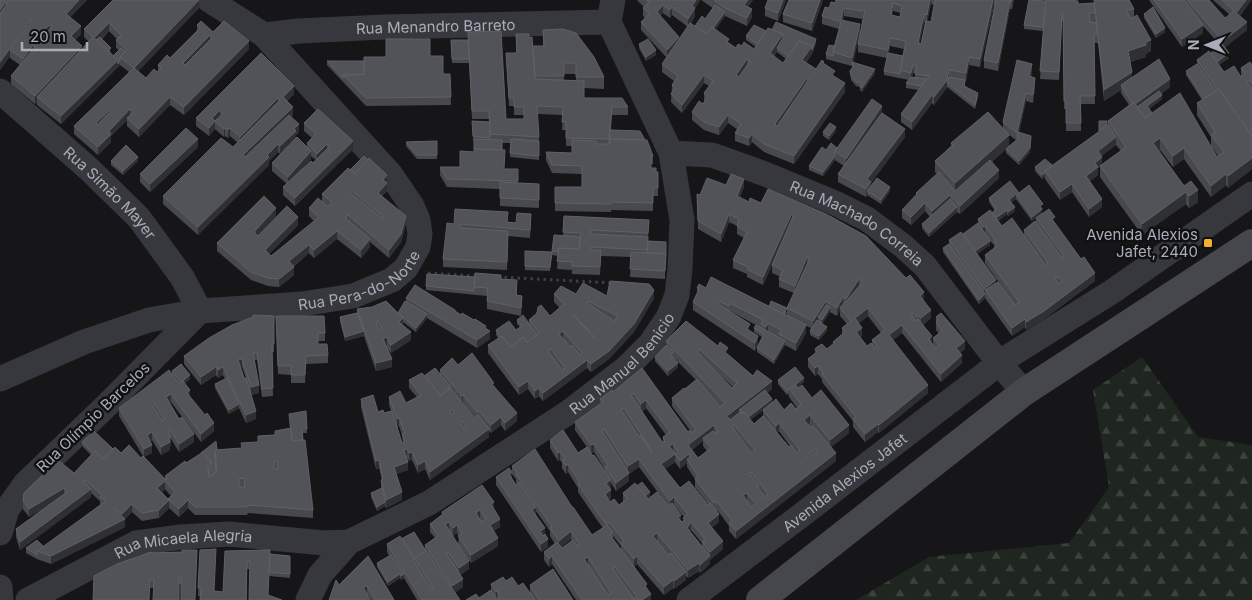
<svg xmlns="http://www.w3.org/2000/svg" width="1252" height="600" font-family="Inter,sans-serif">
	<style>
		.forest { fill: url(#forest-firs) }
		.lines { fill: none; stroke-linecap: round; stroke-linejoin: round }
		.path { stroke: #3d3f44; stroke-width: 3; stroke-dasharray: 2.5 4; stroke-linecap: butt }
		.minor { stroke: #37383d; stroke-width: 25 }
		.secondary { stroke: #45474d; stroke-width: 28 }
		.wall { fill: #47494d; fill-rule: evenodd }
		.shaded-wall { fill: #2f3033 }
		.building { fill: #525359; stroke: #5f6168; fill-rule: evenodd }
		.poi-dot { fill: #f2b134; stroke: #111113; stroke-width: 2 }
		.labels { text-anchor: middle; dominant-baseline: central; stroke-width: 5; stroke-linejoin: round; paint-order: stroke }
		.street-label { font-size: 15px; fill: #a8adb8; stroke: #111113 }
		.poi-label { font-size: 15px; fill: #a8adb8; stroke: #111113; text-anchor: end }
	</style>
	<defs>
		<pattern id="forest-firs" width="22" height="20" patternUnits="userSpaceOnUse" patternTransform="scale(1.25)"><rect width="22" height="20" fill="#1e261f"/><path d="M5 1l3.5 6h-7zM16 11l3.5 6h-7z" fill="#3c433d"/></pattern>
	</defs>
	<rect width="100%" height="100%" fill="#161618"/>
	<polygon class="forest" points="1142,357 1198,437 1252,445 1252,600 856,600 929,557 1069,543 1109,487 1093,390"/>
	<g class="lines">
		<g class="path">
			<polyline points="428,273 477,276"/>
			<polyline points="498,277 614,283"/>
		</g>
		<g class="minor">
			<path id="s1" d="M264,35L299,31L384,27L609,22"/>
			<path id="s2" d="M0,91L90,170L139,218L182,277L200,311L107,405L26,483L7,509L0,533"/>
			<path id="s3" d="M671,153L712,155L765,174L835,203L867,219L903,246L925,266L999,363L1024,392"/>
			<path id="s4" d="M0,379L84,342L149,320L200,311L302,304L353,296L392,280L406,268L418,247L420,234L418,220L412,206L391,175L264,35L209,0"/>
			<polyline points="0,587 1,600"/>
			<path id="s5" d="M28,600L136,543L181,537L229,534L324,543L349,542"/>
			<path id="s6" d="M308,600L320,575L349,542L429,503L569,412L625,369L651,343L669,316L677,295L680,269L682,220L671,153L609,22L613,0"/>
			<path id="s7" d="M689,600L799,517L1006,358L1113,291L1252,194"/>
		</g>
		<polyline class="secondary" points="760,600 1024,392 1252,243"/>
	</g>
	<g class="wall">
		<path d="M0,0H87L70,17L81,34L75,40L82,50L89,42L84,37V29L113,0L199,8L138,71L146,78L158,71V65L170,58L197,31V25L249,49L184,115L170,105L139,137L127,126V120L111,136V142L98,155L74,134V126L129,72L120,65L61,124L37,105V102L35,104L11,84V76L20,65L10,58V56L0,70ZM109,31L117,39L116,40V48L119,50L113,56L110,53L111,52L102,39Z"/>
		<path d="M637,0H700L695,8V16L691,23L695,26L705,19L713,8L701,0H753L748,7L752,17L747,26L725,16L715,30L729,43L736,48L742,46L754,49L756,47L746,40V36L766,31L816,43L812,54L806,63L816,69L824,64L845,92L794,164L764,152L752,142L749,146L735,141V133L737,129L728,123L719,135L704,130L692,120V112L703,104L704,101V93L709,86L704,83L682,113L671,102L672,85L674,81L662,72V64L667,58L641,30V22L645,18L643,16V8L644,7ZM663,13L670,18L672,15L688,27L679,40L660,16ZM777,52L786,59L783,63L774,56Z"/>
		<polygon points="786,0 778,21 765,16 765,8"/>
		<polygon points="789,0 823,0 812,31 783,22 783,14"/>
		<path d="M836,0H1014L1012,9H1010L998,71L984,68V60L995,5H994L980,67L969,65L966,81H965V86L978,97L975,109L947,87L934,105L932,103L912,130L901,122V114L918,90L906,88V83L909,80L884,75V71L887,58L858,52V44L863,18H862V19L844,16L843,20L860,32L853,63L875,73L862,92L860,90V87L856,86L851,80L850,71L853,68L852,66L826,59V54L834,46L839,29L822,24V16L835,3ZM931,4L934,5L931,22L927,21ZM893,11L901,13L900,17L892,15ZM924,22L925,23L921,44H919ZM890,46L904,49L903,56L889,53ZM913,73H915V77H912Z"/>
		<path d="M1094,0L1134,9V17L1151,51L1146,54V57L1130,62L1132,78L1170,87L1161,94L1162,99L1149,109L1152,113L1217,157L1218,156L1211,146V137L1197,115V103L1202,100L1186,75V71L1197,64V60L1211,53L1221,46L1203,26V33L1182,47L1149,0H1209L1225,18L1230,15L1213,0H1251L1240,16L1247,30L1225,47L1229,58L1219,65L1224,72L1241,77V68L1252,65V169L1228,188L1226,185L1211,197L1184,159L1173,167L1160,150L1159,151L1184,186L1198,202L1189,208L1186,204L1142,235L1100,177V167L1098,168V175L1090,181L1102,207L1089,217L1072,192L1060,200L1045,179V177L1042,179L1035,171V167L1052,165L1108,125V121L1129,105L1121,93V90L1104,101L1098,43H1094L1095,104H1081V131H1066V109H1064L1063,21H1062L1059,80L1040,79L1043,31L1024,29V25L1078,4L1094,3ZM1116,145L1121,151L1102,164L1101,156Z"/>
		<polygon points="1144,14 1165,32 1156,38 1144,18"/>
		<path d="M543,30L604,77V89L584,88V98L628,107V115H612L611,130L653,156V164H651V168L656,172H658V196H653V211L611,210V212L555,211V187H582V174L552,173L546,160V152L572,153V146H566V130H562L563,115L537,114L539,137V160L510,157L511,143H502V150L504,169H518V183L539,184V208L500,206V189L447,187L440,175V167H460L474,152V140H473L472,121L489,122V119H472L469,63H452L451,40H468L506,119H524V115H514V106H509L506,53H516V34L529,38L533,49L543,46ZM564,74H576V80H564Z"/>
		<polygon points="639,44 656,55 646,61 639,48"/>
		<path d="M261,53L294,94L287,101L293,115L291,117L299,132L296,135V138L307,146V143L312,138L304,131V123L353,149L295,206L283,195V187L287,184L272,171V163L280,154L278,152L269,161V165L198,235L163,204V196L233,147L238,143L230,136L228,138L225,136L224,137L215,129V123V129L209,136L196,126V118ZM311,156L316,160L301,170L311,159Z"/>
		<polygon points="430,56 443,74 450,74 451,105 366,106 327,65 327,61 364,61"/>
		<path d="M1032,72L1031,77L1035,86L1033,103L1026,101L1019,132L1031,140L1030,152L1019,165L1006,153V149L992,162L999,178L960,214L957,212L929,237L922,228V224L930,217L925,211L911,225L902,218V210L916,196V193L937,174L935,172V161L951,146V143L1003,129V122ZM1009,135L1016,140L1009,146Z"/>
		<polygon points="882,114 905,137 871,183 871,186 890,191 881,204 867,195 866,197 838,182 838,174 844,166 835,160 823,176 809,170 809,166 826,150 837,148"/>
		<polygon points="836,131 829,140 823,136 823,132"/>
		<polygon points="437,141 437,159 417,159 406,146 406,142"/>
		<polygon points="198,147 150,192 140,182 140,174"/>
		<polygon points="111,161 138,161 123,175 111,165"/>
		<polygon points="350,170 387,182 387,191 382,196 406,224 401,242 389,258 370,242 370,247 361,258 337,239 314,258 309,253 294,266 294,275 279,287 268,286 251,280 217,251 217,243 276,216 258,236 298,225 269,254 271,256 314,221 309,216 309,208 322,202 322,194"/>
		<path d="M744,187L740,197L749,202L761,203L768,189L924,300L923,301L931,318L923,325L933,346V338L939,334L936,330V317L965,349L960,353L962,363L941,382L902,333L893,340L928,393L879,433L878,432L865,442L853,427V421L822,382V379L818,374L815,376L808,367V359L815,353V349H827L833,345V342L842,334V328L847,324L840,316V310L837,316L830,312L822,324L827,331L819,340L810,335V331L811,328L804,325L806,333L796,351L785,345L774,364L757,352V348L762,337L754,332V328L756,325L730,311L750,331L758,344L755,351L693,310V302L697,295V288H706L787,312L786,315L787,316V308L794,293L779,287V279L781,277L772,273V265L763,285L747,277V274L733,268V260L744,238L737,234V226L729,222L721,242L698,229L697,194L700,195ZM868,316L881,333L872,340V345L867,346L860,337L862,336L859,323Z"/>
		<path d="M1019,193L1043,209L1032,221L1016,199L1011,202L1015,211L1008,216L1007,214L998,221L1002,226L1024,235V230L1036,223V218L1055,223L1095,281L1044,319L1026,330L1025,327L1012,336L985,298V296V298L979,304L943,252V248L949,244V240L963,234L978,223V219L995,211L989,202V198ZM990,241L994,245V249L985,255V263L1015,305L996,283L977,254L990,245Z"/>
		<polygon points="564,216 649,220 648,241 666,242 665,279 630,277 631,257 601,256 600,275 572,274 572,270 557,269 558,256 552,255 552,251 563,236"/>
		<polygon points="508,222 516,223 531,222 530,238 508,236 507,270 443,267 443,259 454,224"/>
		<polygon points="525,251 552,256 550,271 525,270"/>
		<polygon points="501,279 517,288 517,295 522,304 521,316 487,309 487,296 426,290 426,286"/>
		<polygon points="554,294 654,298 634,332 609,359 591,372 587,368 543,401 539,396 535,399 528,389 519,395 488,353 488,345 498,338 496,335 496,330 516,330 520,327 517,324 517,320 529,324 529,320 550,316 560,308 554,302"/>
		<polygon points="406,298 455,312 486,328 490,339 477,348 427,318 416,332 403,322 403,325 411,340 391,353 386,346 392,367 376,371 364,336 345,341 340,321 340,317 357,313 357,309 398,313 406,301"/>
		<path d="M274,316V352H272L273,396L262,397L257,360H254L259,393L251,395L256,419L246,423L239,408L229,414L215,388V384L225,379L223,375L218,378L216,375L201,385L184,364V356ZM240,367H242L246,378H244Z"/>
		<polygon points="276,316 325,333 325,341 318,341 318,344 328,355 328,363 306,364 305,383 291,383 291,375 278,374"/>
		<path d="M666,341L728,355L753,376L772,389L767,393L772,403L784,410L796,409L797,408L789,397V394L787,395L778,384V380L804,382L797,387L812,398L849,433L831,447L836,461L736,539L729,531V526L718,511H716L719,522L712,527L723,549L710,560V564L700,573L699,571L688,578L686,576V580L674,589L673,588L664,595L637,564L634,567L647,588L651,600H576L552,564L549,567L544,560V552L555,544L550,536V531L536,511V515L545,535L548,547L541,552L496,485V477L512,479L516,485L517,484L516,482V479L512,474V466L572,507L592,535L603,528L597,520L578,492V488L568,472L566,474L562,468V463L560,460L558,461L550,448V440L578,453L593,456L605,472V470L594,452L591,453L575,430V422L600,404V399L613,392L642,368L688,432L692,433L672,406V398L685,389L696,380L673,357L678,367L668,376L655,361V357L666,345ZM715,371L733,387L732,388ZM646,408L666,435L663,437V443L642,412ZM766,408L763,410V416L754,424L750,420ZM779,431L790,446L789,447L777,433ZM703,441V446L707,451L698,458L692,450ZM675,462L680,469L687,463V467L695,479V487L708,504V505L680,488L665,469ZM639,467L668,506L648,499L647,498L650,496L637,486L623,493V502L619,505L610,502L609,500L611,498L610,489L611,483L616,491L629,481V474ZM674,505L684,517L683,521L682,522L674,506ZM691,530L702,543V547L690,532ZM613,536L621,546V550L613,539ZM571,539L572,541L562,548L561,547Z"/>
		<path d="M458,365L494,387L517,421L505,431L501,425L491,433L489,431V437L430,480L425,469L418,473L412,460L409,461L407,457H406L408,470L396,474L402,500L386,508L385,506L377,511L371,497V493L381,489V480H382L379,468L376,469L361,407V399L378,412L384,413L391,411L389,405V397L406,403L417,397L409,388V380L424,376L440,374V370ZM463,403L475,417V418L463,404ZM399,426L402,435L403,443H402L397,427Z"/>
		<path d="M172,371L190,379L185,383L190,397L214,431L201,442L171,402L170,403L179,419L194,442L179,452L171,439V445L170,446V450L161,455L152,440L150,441L152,453L144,457L165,479V476L186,463L217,450L241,448L275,435V431L307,429V433H302L313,510V518L248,513L247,515H195L188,508L179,517L169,508L159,518L142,521L132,512L125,519V527L51,564L37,559L26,553V548L44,547L100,505V501L91,493V497L20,550L16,537V529L48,506L29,517L23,509V501L74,473L91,455L82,446V442L113,449L121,453L141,458L143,456L119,416V408L172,375ZM165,489L171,496L168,499L162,492Z"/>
		<polygon points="494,509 500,527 493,531 498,546 471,563 458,544 459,536 457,533 453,536 449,530 469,569 460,575 463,587 455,592 460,600 417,600 404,578 401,580 400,578 388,586 377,567 377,563 389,556 387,552 387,544 401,539 425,549 425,545 435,538 430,532 430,524 442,515 442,512"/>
		<polygon points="200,550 214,591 223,592 225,551 290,556 290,578 269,576 249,600 250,569 247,569 247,600 198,596"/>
		<polygon points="182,552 181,584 150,588 151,553"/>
		<polygon points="368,556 394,600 371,600 367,594 339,585"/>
		<polygon points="506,581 530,593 530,585 573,600 466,600 479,598 491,590 491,584"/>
	</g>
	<g class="shaded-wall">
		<polygon points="79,0 87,0 66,22 66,14"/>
		<polygon points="199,0 199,8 134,76 134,68"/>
		<polygon points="696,0 700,0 700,1 695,8 695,16 688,27 688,19 692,6"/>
		<polygon points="748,0 753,0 744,13 744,5"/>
		<polygon points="783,0 786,0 778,21 778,13"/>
		<polygon points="820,0 823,0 812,31 812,23"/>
		<polygon points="930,0 931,0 931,4 927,23 927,15"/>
		<polygon points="993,0 994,0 994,5 980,67 980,59"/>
		<polygon points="1012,0 1014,0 1012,9"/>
		<polygon points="1246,0 1251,0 1251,1 1236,21 1236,13"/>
		<polygon points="1010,1 1010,9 998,71 998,63"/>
		<polygon points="6,2 6,10 0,18 0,10"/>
		<polygon points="893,3 893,11 891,23 891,15"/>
		<polygon points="663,5 663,13 657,20 657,12"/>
		<polygon points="672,7 672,15 670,18 670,10"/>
		<polygon points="844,8 844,16 841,28 841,20"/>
		<polygon points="752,9 752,17 747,26 747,18"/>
		<polygon points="725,12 725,16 707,42 707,38"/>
		<polygon points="924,14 924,22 918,51 918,43"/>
		<polygon points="31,20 31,28 10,50 10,56 0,70 0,62"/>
		<polygon points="1247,22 1247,30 1223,49 1223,41"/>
		<polygon points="109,23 109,31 96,44 94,38"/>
		<polygon points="860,24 860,32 853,64 852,58"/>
		<polygon points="50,25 50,33 42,39 42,31"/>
		<polygon points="1203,25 1203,33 1182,47 1182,39"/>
		<polygon points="81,26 81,34 71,44 71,36"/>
		<polygon points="1165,28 1165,32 1156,38 1156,34"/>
		<polygon points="783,34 783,42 777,48 777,52 770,62 770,53"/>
		<polygon points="210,35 210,43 183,71 183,63"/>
		<polygon points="679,37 679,45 667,58 667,50"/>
		<polygon points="890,38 890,46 888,58 888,50"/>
		<polygon points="816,39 816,43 812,54 802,68 802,60 812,46"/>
		<polygon points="1151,40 1151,51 1146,54 1146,57 1128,62 1128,51"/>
		<polygon points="249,41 249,49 184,115 184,107"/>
		<polygon points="33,45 33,53 23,67 23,59"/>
		<polygon points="82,46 82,54 37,97 37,102 35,104 35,96"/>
		<polygon points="656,50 656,55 646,61 646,57"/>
		<polygon points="1229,53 1229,58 1216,67 1216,63"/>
		<polygon points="969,57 969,65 966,81 966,73"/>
		<polygon points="747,59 747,67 736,83 736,75"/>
		<polygon points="118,60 120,61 120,65 61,124 61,116"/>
		<polygon points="1032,64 1032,72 1029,84 1029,76"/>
		<polygon points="913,65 913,73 911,81 911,73"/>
		<polygon points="875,69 875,73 862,92 862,88"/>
		<polygon points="949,70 949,78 947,83 947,88 934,105 934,97"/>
		<polygon points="1132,72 1132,83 1121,85 1121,90 1104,101 1104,90"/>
		<polygon points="704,75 704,83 682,113 682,105"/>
		<polygon points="807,78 807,86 775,132 775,124"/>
		<polygon points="1035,78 1035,86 1033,103 1033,95"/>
		<polygon points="1170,79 1170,87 1136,112 1134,105"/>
		<polygon points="845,83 845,92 794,164 794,156"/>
		<polygon points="294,86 294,94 283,105 283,97"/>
		<polygon points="1026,93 1026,101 1018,137 1017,137 1017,133"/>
		<polygon points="932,95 932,103 912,130 912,122"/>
		<polygon points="1162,95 1162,99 1147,110 1147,106"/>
		<polygon points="170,97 170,105 139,137 139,129"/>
		<polygon points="278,98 278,106 240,145 240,137"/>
		<polygon points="882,106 882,114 846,167 846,159"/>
		<polygon points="293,107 293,115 243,163 243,155"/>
		<polygon points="130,109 130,117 127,118 127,120 111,136 111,142 98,155 98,147 109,131"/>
		<polygon points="110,110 110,118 96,131 96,123"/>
		<polygon points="220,110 220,118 215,121 215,129 209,136 209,128 212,118"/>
		<polygon points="728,115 728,123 719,135 719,127"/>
		<polygon points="299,124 299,132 296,135 296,139 280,154 280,146 294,129"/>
		<polygon points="836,127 836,131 829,140 829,136"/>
		<polygon points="225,128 225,136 224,137 224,129"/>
		<polygon points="230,128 230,136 228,138 228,130"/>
		<polygon points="905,129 905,137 871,183 871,190 867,191 867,195 866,197 866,189 867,179"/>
		<polygon points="752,134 752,142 749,146 749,138"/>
		<polygon points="1009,135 1009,147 955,195 955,183"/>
		<polygon points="1031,136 1030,152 1019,165 1019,161"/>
		<polygon points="1116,137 1116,145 1098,159 1098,151"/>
		<polygon points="1160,138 1160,150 1153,155 1153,143"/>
		<polygon points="198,139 198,147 150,192 150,184"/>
		<polygon points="353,141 353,149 295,206 295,198"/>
		<polygon points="278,144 278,152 269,161 269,165 198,235 198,227"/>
		<polygon points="327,144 327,152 317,162 317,154"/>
		<polygon points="1184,148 1184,159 1173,167 1173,156"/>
		<polygon points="311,151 311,159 288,185 288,177"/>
		<polygon points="835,156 835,160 823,176 823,172"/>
		<polygon points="138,157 138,161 123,175 123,171"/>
		<polygon points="1102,157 1102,165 1098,168 1098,175 1086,184 1086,176 1095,163"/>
		<polygon points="1252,158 1252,169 1228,188 1228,176"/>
		<polygon points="999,170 999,178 960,214 960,206"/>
		<polygon points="1045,173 1045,177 1042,179 1042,175"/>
		<polygon points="1226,174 1226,185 1211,197 1211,186"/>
		<polygon points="387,175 387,191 378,201 378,193 383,180"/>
		<polygon points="744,179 744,187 737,204 737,196"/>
		<polygon points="1072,184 1072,192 1060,200 1060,192"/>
		<polygon points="890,187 890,191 881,204 881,200"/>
		<polygon points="1198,190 1198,202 1189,208 1189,196"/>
		<polygon points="1186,192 1186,204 1142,235 1142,224"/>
		<polygon points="1016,194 1016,199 1009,204 1009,200"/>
		<polygon points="950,195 950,203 932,219 932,211"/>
		<polygon points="1102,199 1102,207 1089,217 1089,209"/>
		<polygon points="925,203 925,211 911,225 911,217"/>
		<polygon points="957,207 957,212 929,237 929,233"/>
		<polygon points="1015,207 1015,211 1008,216 1008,212"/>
		<polygon points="276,208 276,216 254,240 254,232"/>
		<polygon points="1042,209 1042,214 1032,221 1032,217"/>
		<polygon points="1007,210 1007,214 994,223 994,219"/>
		<polygon points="792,213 792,221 763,285 763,277"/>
		<polygon points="729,214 729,222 721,242 721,234"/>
		<polygon points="406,216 406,224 401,242 389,258 389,250"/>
		<polygon points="298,217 298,225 265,258 265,250"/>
		<polygon points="985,226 985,234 983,235 983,227"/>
		<polygon points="337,231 337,239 314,258 314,250"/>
		<polygon points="370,239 370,247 361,258 361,250"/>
		<polygon points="990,241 990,245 973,257 973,253"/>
		<polygon points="309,245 309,253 289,269 289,261"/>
		<polygon points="807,257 807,265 795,294 795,286"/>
		<polygon points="294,267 294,275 279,287 279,279"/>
		<polygon points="1095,273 1095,281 1044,319 1026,330 1026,322"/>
		<polygon points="859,279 859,287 846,307 846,299"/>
		<polygon points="996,280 996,288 985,290 985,298 979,304 979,300 984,295 984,289"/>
		<polygon points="654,290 654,298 634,332 609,359 591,372 591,364"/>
		<polygon points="924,292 924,300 920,304 920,296"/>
		<polygon points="522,296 522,304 521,316 521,308"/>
		<polygon points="843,297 843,305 837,316 837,308"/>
		<polygon points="826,301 826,309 818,317 818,321 813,329 813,321"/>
		<polygon points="830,307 830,312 822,324 822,320"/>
		<polygon points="868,308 868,316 855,326 855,318"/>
		<polygon points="931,310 931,318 921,326 921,318"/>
		<polygon points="427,314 427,318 416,332 416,328"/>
		<polygon points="403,318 403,326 399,322"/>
		<polygon points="1025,319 1025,327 1012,336 1012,328"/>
		<polygon points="768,323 768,331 766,335 766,327"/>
		<polygon points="806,325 806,333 796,351 796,343"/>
		<polygon points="902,325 902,333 889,343 889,335"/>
		<polygon points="486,326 486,334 490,331 490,339 477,348 477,340"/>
		<polygon points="827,327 827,331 819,340 819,336"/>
		<polygon points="862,328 862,336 856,340 856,332"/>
		<polygon points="364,331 364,336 345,341 345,337"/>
		<polygon points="563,331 563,339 559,334"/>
		<polygon points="411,332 411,340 391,353 391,345"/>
		<polygon points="758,336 758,344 755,351 755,343"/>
		<polygon points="932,336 932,344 929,339"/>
		<polygon points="387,337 387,346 383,347 383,339"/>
		<polygon points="785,341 785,345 774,364 774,360"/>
		<polygon points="965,341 965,349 956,356 956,348"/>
		<polygon points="962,355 962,363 941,382 941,374"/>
		<polygon points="242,359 242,367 238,368 238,360"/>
		<polygon points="392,359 392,367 376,371 376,363"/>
		<polygon points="587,360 587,368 543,401 543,393"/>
		<polygon points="678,363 678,367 668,376 668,371"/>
		<polygon points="818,366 818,374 815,376 815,368"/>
		<polygon points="216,367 216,375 201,385 201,377"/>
		<polygon points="223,367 223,375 218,378 218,370"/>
		<polygon points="190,375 190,379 181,386 181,382"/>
		<polygon points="804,378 804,382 791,392 789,389"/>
		<polygon points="528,381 528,389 519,395 519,387"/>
		<polygon points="772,381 772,389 742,412 739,410 740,414 727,424 727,416"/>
		<polygon points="259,385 259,393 251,395 251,387"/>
		<polygon points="928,385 928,393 879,433 879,425"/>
		<polygon points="539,388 539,396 535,399 535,391"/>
		<polygon points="190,390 190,398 187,393"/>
		<polygon points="171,394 171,402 166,405 166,397"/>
		<polygon points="463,395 463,403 462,404 462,396"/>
		<polygon points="772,399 772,403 747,423 747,419"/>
		<polygon points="646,400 646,408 641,412 641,404"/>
		<polygon points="239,404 239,408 229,414 229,410"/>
		<polygon points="256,411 256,419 246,423 246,415"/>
		<polygon points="517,413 517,421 505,431 505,423"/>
		<polygon points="810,415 810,423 804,428 804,420"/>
		<polygon points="501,417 501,425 491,433 491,425"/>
		<polygon points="399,418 399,426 397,427 397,419"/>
		<polygon points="214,423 214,431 201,442 201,434"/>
		<polygon points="779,423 779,431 776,434 776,426"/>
		<polygon points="878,424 878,432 865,442 865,434"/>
		<polygon points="714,425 714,433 703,438 703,441 688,453 688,445"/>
		<polygon points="849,425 849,433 830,448 830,440"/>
		<polygon points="489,429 489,437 430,480 430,472"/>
		<polygon points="152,432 152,440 147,443 147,435"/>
		<polygon points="194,434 194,442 179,452 179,444"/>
		<polygon points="171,437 171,445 170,446 170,450 161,455 161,447"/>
		<polygon points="594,444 594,452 591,453 591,445"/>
		<polygon points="673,444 673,452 669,446"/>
		<polygon points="152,445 152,453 144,457 144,449"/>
		<polygon points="407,449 407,457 404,458 404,450"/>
		<polygon points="412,452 412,460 409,461 409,453"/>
		<polygon points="560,452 560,460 558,461 558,453"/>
		<polygon points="836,453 836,461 736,539 736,531"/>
		<polygon points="675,454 675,462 661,472 661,464"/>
		<polygon points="689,454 689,462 687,459 687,463 680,469 680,461"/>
		<polygon points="639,459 639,467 629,474 629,481 616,491 616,483 628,474 628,466"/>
		<polygon points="379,460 379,468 376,469 376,461"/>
		<polygon points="425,461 425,469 418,473 418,465"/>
		<polygon points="408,462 408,470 394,475 394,467"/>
		<polygon points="568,464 568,472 566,474 566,466"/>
		<polygon points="512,472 512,480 509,474"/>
		<polygon points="611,480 611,488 606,491 606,483"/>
		<polygon points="165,481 165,489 157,496 157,488"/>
		<polygon points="64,488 64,496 29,517 29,509"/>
		<polygon points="91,489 91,497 20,550 20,542"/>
		<polygon points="611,490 611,498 605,502 605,494"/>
		<polygon points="402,492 402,500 386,508 386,500"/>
		<polygon points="650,492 650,496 643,501 643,497"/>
		<polygon points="747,493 747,501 743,495"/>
		<polygon points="674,497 674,505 670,509 670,501"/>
		<polygon points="169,500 169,508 159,518 159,510"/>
		<polygon points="188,500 188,508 179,517 179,509"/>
		<polygon points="385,502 385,506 377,511 377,507"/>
		<polygon points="494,502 494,510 491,504"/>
		<polygon points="132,504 132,512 124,520 125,519 125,527 51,564 51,556 122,521 122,514"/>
		<polygon points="536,507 536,515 532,510"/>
		<polygon points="480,510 480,518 476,521 476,513"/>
		<polygon points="719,514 719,522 708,531 708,523"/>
		<polygon points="681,515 681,523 678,518"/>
		<polygon points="500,519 500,527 490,533 490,525"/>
		<polygon points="449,522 449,530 445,524"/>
		<polygon points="691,522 691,530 687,536 687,528"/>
		<polygon points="457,525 457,533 453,536 453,528"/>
		<polygon points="545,528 545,536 540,539 540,531"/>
		<polygon points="571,531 571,539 559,549 559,541"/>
		<polygon points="657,533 657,541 653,536"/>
		<polygon points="498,538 498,546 471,563 471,555"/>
		<polygon points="548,539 548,547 541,552 541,544"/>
		<polygon points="723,541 723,549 710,560 710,564 700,573 700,565 710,556 710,552"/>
		<polygon points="552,556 552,564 549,567 549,559"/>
		<polygon points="637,556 637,564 634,567 634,559"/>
		<polygon points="588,557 588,565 584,559"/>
		<polygon points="469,561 469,569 459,576 459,568"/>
		<polygon points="699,563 699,571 688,578 688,570"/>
		<polygon points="686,572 686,580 674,589 674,581"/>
		<polygon points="400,574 400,578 388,586 388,582"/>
		<polygon points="404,574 404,578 401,580 401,576"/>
		<polygon points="463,579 463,587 452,595 452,586"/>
		<polygon points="673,580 673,588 664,595 664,587"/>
		<polygon points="367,586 367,594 363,587"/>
		<polygon points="497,591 497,599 496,600 496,592"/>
		<polygon points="651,594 651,600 642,600"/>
	</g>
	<g class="building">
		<path d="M0,0H79L66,14L81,26L71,36L82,46L35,96L11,76L35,47L33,45L23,59L10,50L32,21L31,20L0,62V13L7,4L6,2L0,10ZM50,25L52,26L46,34L42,31Z"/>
		<polygon points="113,0 199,0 134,68 120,57 127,50 116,40 121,35 109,23 94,38 118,60 61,116 37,97 93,37 84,29"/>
		<polygon points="646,0 696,0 692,6 695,8 688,19 672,7 670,10 663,5 657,12 679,37 667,50 641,22 649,14 643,8 649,2"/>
		<polygon points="714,0 748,0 744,5 752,9 747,18 725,8"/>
		<polygon points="768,0 783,0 778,13 765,8"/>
		<polygon points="789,0 820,0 812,23 783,14"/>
		<path d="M836,0H930L927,15L924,14L918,43L921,44L926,21L931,22L935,0H993L980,59L969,57L966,73L949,70L947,80L934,97L932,95L912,122L901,114L929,76L915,74L917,66L913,65L911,73L900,70L906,41L890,38L888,50L858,44L865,10H862V11L844,8L843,10L841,20L860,24L852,58L833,52L841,22L822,16L825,7L829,8L831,2L835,3ZM893,3L902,6L900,17L891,15Z"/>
		<polygon points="996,0 1012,0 1012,1 1010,1 998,63 984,60"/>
		<polygon points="1029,0 1046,1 1043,27 1024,25"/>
		<polygon points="1046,0 1071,0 1078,1 1078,4 1094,3 1095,13 1089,13 1090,22 1096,23 1098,35 1094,35 1095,96 1080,96 1081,123 1066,123 1066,101 1064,101 1063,13 1062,13 1059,72 1040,71"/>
		<polygon points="1094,0 1129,0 1134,9 1126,10 1131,19 1137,15 1151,40 1146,42 1146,45 1128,51 1132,72 1104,90"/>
		<polygon points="1154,0 1184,0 1203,25 1182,39"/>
		<polygon points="1187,0 1209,0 1225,18 1234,11 1222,0 1246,0 1236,13 1247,22 1223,41"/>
		<polygon points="715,5 725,12 713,28 712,27 707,34 695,26 702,16 705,19"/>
		<polygon points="1153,7 1165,28 1156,34 1144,14"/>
		<path d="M201,21L213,32L224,21L249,41L184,107L170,97L139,129L127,118L134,112L130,109L109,131L111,134L98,147L74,126L134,68L146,78L154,69L157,72L161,68L158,65L167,55L170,58L200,28L197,25ZM210,35L212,38L185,65L183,63ZM110,110L111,111L97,125L96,123Z"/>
		<polygon points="776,22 816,39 812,50 812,46 799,41 788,56 777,48 783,38 783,34 772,30"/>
		<path d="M690,23L707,34L712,27L729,39L727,42L736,48L738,44L742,46L744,42L754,49L768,28L783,34L770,53L783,63L799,41L812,46L802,60L816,69L822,60L824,62L823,63L835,71L832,75L845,83L794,156L764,144L752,134L749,138L735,133L741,124L728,115L719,127L704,122L692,112L699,101L703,104L708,96L704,93L713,81L704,75L682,105L671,94L675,88L672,85L678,76L662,64ZM747,59L750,61L739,77L736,75ZM807,78L809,79L777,126L775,124Z"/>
		<polygon points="754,25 766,31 757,44 746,36"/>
		<polygon points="563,29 576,33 594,57 604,77 576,77 576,63 564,63 564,76 535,76 533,46 544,46 543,30"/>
		<polygon points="501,31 506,119 524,119 524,107 514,107 514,98 509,98 506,53 517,53 516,34 529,34 529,38 532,37 535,79 584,81 584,98 622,98 628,107 612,107 609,139 566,138 566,122 562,122 563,107 537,106 539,137 490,134 489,111 472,111 468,32"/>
		<polygon points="100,37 111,48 108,51 96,40"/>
		<polygon points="386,39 430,39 430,56 443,56 443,74 450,74 451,97 366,98 343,75 364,74 364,57 386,57"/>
		<polygon points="648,39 656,50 646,57 639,44"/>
		<polygon points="451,40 468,40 469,59 452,59"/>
		<polygon points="829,45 834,46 833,56 826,54"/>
		<polygon points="1223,45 1229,53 1217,62 1211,53"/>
		<polygon points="121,48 125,52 120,57 120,61 118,64 118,60 113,56"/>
		<polygon points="1209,51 1224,72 1234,66 1241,77 1245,74 1241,68 1250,62 1252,65 1252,84 1250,80 1247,82 1252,89 1252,136 1219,89 1218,90 1197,60"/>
		<polygon points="261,53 294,86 283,97 293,107 243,155 245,157 289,115 299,124 294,129 296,131 280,146 278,144 267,155 269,157 198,227 163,196 221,138 233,147 280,100 278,98 240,137 230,128 228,130 225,128 224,129 215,121 223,114 220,110 212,118 215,121 209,128 196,118"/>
		<polygon points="888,53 903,56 900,74 884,71"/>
		<polygon points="1159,59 1170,79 1135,104 1134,102 1132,103 1121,85"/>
		<polygon points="1017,60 1032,64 1029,76 1035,78 1033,95 1026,93 1017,133 1003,122"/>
		<polygon points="327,61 364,61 364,74 343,75 343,78"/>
		<polygon points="852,62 875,69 862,88 860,86 862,83 856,82 851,76 850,71 853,67"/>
		<polygon points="1197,64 1216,91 1204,99 1186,71"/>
		<polygon points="911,77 926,79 921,86 906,83"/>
		<polygon points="949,77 965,80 964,86 978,93 975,105 947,83"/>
		<polygon points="1219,89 1252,136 1252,158 1228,176 1226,174 1211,186 1184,148 1173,156 1160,138 1153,143 1184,186 1191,181 1198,190 1189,196 1186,192 1142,224 1100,166 1126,147 1108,121 1134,102 1145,118 1180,93 1217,157 1224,152 1211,135 1215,132 1197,103"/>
		<polygon points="1159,91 1162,95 1147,106 1152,113 1145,118 1137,107"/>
		<polygon points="872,99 882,106 846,159 835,151"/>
		<polygon points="318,109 353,141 295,198 283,187 311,161 313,163 329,147 327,144 317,154 307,143 316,134 304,123"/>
		<polygon points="988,112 1009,135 955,183 935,161 953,145 951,143"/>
		<polygon points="882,113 905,129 867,179 871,182 866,189 838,174"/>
		<polygon points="472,121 490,122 490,138 473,136"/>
		<polygon points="1099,121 1107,121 1107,125 1099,131"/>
		<polygon points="830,123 836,127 829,136 823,132"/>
		<polygon points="1108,125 1116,137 1098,151 1102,157 1095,163 1098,167 1086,176 1102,199 1089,209 1072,184 1060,192 1045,171"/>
		<polygon points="186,128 198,139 150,184 140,174"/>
		<polygon points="610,130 640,131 645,140 610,139 610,143 609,143"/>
		<polygon points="1018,132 1031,136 1030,148 1019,161 1006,149 1019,138 1017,137"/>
		<polygon points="297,137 311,151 288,177 272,163"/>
		<polygon points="474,139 502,140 502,150 474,149"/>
		<polygon points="511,139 539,141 539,156 510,153"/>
		<polygon points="610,139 647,140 653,156 651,156 651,168 656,168 656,172 658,172 658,188 653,188 653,203 611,202 611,204 555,203 555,187 582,187 582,166 552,165 546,152 572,153 572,140 596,141 596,144 610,144"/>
		<polygon points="437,141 437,155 417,155 406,142"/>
		<polygon points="831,143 837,148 835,151 835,156 823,172 809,166 822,147 826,150"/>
		<polygon points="126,145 138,157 123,171 111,161"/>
		<polygon points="474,149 505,150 504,169 518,169 518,181 447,179 440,167 460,167 460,151 474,152"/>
		<polygon points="364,156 368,160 355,174 350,170"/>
		<path d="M369,158L387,175L383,180L387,183L378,193L406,216L401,234L389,250L348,215L345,218L370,239L361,250L337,231L314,250L309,245L289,261L294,267L279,279L268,278L251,272L217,243L264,196L276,208L254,232L258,236L287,206L298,217L265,250L271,256L319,217L309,208L318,198L328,207L332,202L322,194L348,168L355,174ZM352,191L384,217L383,219L350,193Z"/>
		<polygon points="1045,159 1052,165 1045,171 1045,173 1042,175 1035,167"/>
		<polygon points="990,160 999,170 960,206 950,195 932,211 925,203 911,217 902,210 917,194 916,193 939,172 955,191"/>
		<path d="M731,174L744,179L737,196L749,202L750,198L761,203L768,189L826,214L866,236L906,278L910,275L924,292L920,296L931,310L921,318L919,316L917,317L913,313L911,314L916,321L918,319L932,336L929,339L935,348L939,345L933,338L942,331L936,322L938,320L936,317L941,313L965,341L956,348L962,355L941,374L902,325L889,335L928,385L879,425L878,424L865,434L853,419L856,417L822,374L823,373L818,366L815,368L808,359L817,352L815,349L817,347L822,344L827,349L834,343L833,342L845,332L842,328L851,321L840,308L863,282L859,279L846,299L843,297L837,308L826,301L813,321L787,308L810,258L807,257L795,286L779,279L783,270L772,265L794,214L792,213L763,277L747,269L748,267L733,260L747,232L737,226L739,219L729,214L721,234L698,221L697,194L700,195L707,178L726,185ZM868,308L885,330L872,340L877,346L875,348L871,343L867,346L856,332L862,328L855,318Z"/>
		<polygon points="877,178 890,187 881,200 867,191"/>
		<polygon points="1010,181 1019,193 1029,185 1043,204 1040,206 1042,209 1032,217 1016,194 1009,200 1015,207 1008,212 1007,210 996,218 992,213 996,209 989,198"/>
		<polygon points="500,182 539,184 539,200 500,198"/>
		<polygon points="950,199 957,207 929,233 922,224"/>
		<polygon points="455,209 508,212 507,222 516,223 517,213 531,214 530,230 460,224 460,228 508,231 507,262 443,259 447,223 454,224"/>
		<path d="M1049,209L1055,217L1052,219L1081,259L1084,257L1095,273L1044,311L1026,322L1025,319L1012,328L985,290L998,282L1015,305L1019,302L985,255L997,246L994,241L995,240L985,226L983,227L978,219L990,210L1002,226L1012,218L1045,265L1048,263L1024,230L1035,221L1062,258L1064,256L1036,218ZM1058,277L1062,281L1059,284L1055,279Z"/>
		<polygon points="564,216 649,220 648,233 591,230 591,234 648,237 647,250 591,247 591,250 601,250 600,267 572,266 572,262 557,261 559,248 579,249 581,233 563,232"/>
		<polygon points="978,223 990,241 975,251 963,234"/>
		<polygon points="961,232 996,280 984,289 949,240"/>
		<polygon points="554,235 580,237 579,249 559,248 558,252 552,251"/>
		<polygon points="648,241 666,242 666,254 647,253"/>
		<polygon points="949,244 985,294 979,300 943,248"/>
		<polygon points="525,251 552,252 550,267 525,266"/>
		<polygon points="631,252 666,254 665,271 630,269"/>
		<polygon points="475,273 501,275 501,279 517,280 516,295 522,296 521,308 487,301 488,293 487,293 487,288 474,287"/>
		<polygon points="427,274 475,277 474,291 426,286"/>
		<polygon points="711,277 806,325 796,343 779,334 781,330 768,323 766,327 761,324 763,320 730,303 729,306 719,301 718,304 750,324 747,329 758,336 755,343 693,302 699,289 697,288 699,284 706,288"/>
		<path d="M610,281L649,284L654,290L634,324L609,351L591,364L587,360L543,393L539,388L535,391L528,381L519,387L488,345L502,336L510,347L523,337L527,342L539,333L529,320L537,313L538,307L541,305L550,316L564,304L554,294L561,286L576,294L583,283L607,296ZM588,301L618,316L614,321L587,303ZM573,315L594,336L593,337ZM563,331L582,353L580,355L572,345L570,347L559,334ZM551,349L565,368L562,370L548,351Z"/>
		<polygon points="415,285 455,310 455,311 461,315 462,313 474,320 475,319 486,326 485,328 490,331 477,340 406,298"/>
		<path d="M386,301L403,318L399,322L411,332L391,345L387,337L383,339L392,359L376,363L357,309L372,307ZM378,321L382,329L379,330L376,322Z"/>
		<polygon points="405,301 427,314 416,328 398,313"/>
		<polygon points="771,301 787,308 784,314 769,307"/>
		<polygon points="826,305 830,307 822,320 818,317"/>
		<polygon points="357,313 364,331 345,337 340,317"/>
		<polygon points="253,315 274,316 274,344 272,344 273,388 262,389 257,352 253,353 259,385 251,387 242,359 238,360 244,378 246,378 256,411 246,415 223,367 218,370 216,367 201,377 184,356 209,338 232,325 253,317"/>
		<polygon points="523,315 537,335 527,342 523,337 510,347 502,336 500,337 496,330 509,321 516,330 522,326 517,320"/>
		<polygon points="276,316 324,316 325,333 318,333 318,344 327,344 328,355 306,356 305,375 291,375 291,366 278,366"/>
		<polygon points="817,320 827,327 819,336 810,331"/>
		<path d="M686,321L718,346L720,342L727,347L728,348L725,352L753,376L757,370L772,381L727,416L730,420L740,412L741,414L744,412L754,424L763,416L789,447L791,445L797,453L800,450L779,423L776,426L763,410L776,399L784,410L791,403L796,409L801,404L789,389L795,384L798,388L802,385L812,398L821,390L849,425L830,440L810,415L804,420L811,428L813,426L836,453L736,531L729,523L732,521L718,503L713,502L695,479L698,476L687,459L690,457L689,454L680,461L675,454L661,464L680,488L689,481L708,505L710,503L719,514L708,523L723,541L710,552L702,542L705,539L691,522L687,528L710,556L700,565L699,563L688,570L657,533L653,536L668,555L671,553L686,572L674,581L673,580L664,587L637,556L634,559L621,543L624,541L609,522L606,524L597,512L578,484L580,483L568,464L566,466L562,460L565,459L560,452L558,453L550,440L563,430L578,453L587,447L593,456L594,455L611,480L606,483L611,490L605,494L610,502L614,499L619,505L627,499L623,493L635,483L648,499L657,492L668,506L672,503L681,515L678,518L682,522L685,520L683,518L688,514L674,497L670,501L639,459L628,466L604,429L601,430L629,473L616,483L605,467L608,465L594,444L591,445L575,422L603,402L600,399L612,390L613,392L642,368L688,432L690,430L692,433L696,430L672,398L684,388L685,389L697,379L720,407L725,403L666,341ZM699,349L737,383L732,388L697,352ZM634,393L641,404L646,400L670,432L663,437L665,441L663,443L631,395ZM624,408L652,451L651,452L641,435L639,437L621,410ZM714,425L718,431L715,433L713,431L703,438L711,448L698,458L688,445ZM734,425L755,450L751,453L732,427ZM673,444L678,452L675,454L669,446ZM816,449L817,451L808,458L807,456ZM751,472L768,494L765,497L757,487L759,486L749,473ZM747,493L756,504L751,507L743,495Z"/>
		<polygon points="756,325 785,341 774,360 757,348 764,334 754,328"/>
		<polygon points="666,345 674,352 671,355 678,363 668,371 655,357"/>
		<polygon points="472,353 494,383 492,384 517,413 505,423 501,417 491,425 479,411 477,412 463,395 462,396 440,370 452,358 458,365"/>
		<polygon points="181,364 190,375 181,382 172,371"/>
		<polygon points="795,367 804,378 787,391 778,380"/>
		<polygon points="435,368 451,387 440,395 424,376"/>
		<path d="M169,370L179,384L183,381L190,390L187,393L205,415L207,413L214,423L201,434L171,394L166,397L179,419L182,417L194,434L179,444L170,429L168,431L171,437L169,439L170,442L161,447L152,432L147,435L152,445L144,449L119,408ZM155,404L164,419L162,421L153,406Z"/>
		<path d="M422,373L441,396L450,388L475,418L478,415L489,429L430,472L425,461L418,465L412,452L409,453L407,449L404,450L408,462L394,467L402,492L386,500L381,480L383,479L379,460L376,461L361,399L373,395L378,412L383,410L384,413L392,411L402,443L405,442L402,434L405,433L399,418L397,419L389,397L400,391L406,403L421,395L409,380ZM452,409L455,413L452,415L450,411ZM462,421L466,426L464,428L460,423Z"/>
		<polygon points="227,378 239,404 229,410 215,384"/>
		<polygon points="765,390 772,399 748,417 744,412 742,413 739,410"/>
		<polygon points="306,411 307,429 302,429 303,440 292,441 289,414"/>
		<path d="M291,428L292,441L305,440L313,510L248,505L247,507H195L188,500L179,509L169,500L159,510L142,513L132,504L122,514L115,508L114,509L125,519L51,556L37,551L106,501L100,497L102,495L85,480L84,482L91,489L20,542L16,529L67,492L64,488L29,509L23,501L24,493L58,460L74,473L95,451L103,459L115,447L121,453L129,445L141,458L143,456L166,480L167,478L165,476L185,461L186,463L203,452L211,462L208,466L209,477L217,472L215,450L242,448L241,443L258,442V436L275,435V431ZM274,461H277L278,469H274ZM244,478L245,487H239V479ZM165,481L175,492L168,499L169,500L157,488Z"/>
		<polygon points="94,431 113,449 103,459 95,451 93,453 82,442"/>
		<polygon points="216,441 217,450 215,450 215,454 216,472 209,477 208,470 211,466 211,462 203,452 201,453"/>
		<path d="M535,449L572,507H573L592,535L607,525L613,532L610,535L647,584L645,586L651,594L642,600H582L552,556L549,559L544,552L557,542L562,548L573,540L577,546L579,544L571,531L559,541L550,528L552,527L516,474L517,473L512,466ZM588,557L611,593L608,595L584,559ZM615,567L637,597L634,599L613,569Z"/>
		<polygon points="509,468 512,472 509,474 516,485 519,482 536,507 532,510 545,528 540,531 543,536 545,534 548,539 541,544 496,477"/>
		<polygon points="642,482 650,492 645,496 637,486"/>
		<path d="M482,485L494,502L491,504L500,519L490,525L498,538L471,555L458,536L462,533L457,525L453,528L449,522L445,524L469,561L459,568L448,552L446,553L463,579L452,586L425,545L438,536L430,524L443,514L442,512ZM480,510L486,519L481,522L476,513Z"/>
		<polygon points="382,488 385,502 377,507 371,493"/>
		<polygon points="414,532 426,551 414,558 401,539"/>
		<path d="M400,536L414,558L426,551L460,600H422L387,544ZM415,559L433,588L431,589L413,560Z"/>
		<polygon points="37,540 44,547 37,551 37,555 26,548"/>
		<polygon points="216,549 214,591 223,592 225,551 270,550 268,595 282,600 249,600 250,561 247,561 246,600 200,600 201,588 198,588 200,550"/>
		<polygon points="182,550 197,550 195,600 181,600 181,576 179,576 179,600 153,600 154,580 150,580 149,600 93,600 94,576 117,564 151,552 151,553 182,552"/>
		<polygon points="270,554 290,556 290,574 269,572"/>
		<polygon points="391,555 404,574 401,576 400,574 388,582 377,563"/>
		<polygon points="368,556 394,600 375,600 367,586 363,587 370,600 329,600 336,580 339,585"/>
		<polygon points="553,569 573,600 539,600 530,585"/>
		<polygon points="503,577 506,581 512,577 518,586 523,583 535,600 503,600 497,591 496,592 491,584"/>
		<polygon points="491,590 496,599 499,597 501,600 466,600 476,594 479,598"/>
	</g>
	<rect class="poi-dot" x="1203" y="238" width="10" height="10" rx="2.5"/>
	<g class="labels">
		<g class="street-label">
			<text stroke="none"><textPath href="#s1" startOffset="172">Rua Menandro Barreto</textPath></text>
			<text stroke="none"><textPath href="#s2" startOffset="150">Rua Simão Mayer</textPath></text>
			<text stroke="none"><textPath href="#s3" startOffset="202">Rua Machado Correia</textPath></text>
			<text stroke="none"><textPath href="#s4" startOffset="378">Rua Pera-do-Norte</textPath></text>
			<text stroke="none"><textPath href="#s6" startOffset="400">Rua Manuel Benicio</textPath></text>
			<text transform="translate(93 417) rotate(-44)">Rua Olímpio Barcelos</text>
			<text stroke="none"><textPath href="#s7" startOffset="195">Avenida Alexios Jafet</textPath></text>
			<text stroke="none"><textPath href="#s5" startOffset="169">Rua Micaela Alegria</textPath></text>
		</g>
		<g class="poi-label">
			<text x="1198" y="234">Avenida Alexios<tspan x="1198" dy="17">Jafet, 2440</tspan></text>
		</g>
	</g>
	<g transform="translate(1207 45) rotate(270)" stroke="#111113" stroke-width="4" paint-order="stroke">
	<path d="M0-4L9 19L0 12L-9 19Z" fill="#a8adb8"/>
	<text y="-8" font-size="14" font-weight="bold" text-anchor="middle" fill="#a8adb8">N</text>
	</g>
	<path d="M22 42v8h65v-8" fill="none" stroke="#a8adb8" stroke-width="2.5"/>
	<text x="30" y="42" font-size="15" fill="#a8adb8" stroke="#111113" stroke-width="4" paint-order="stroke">20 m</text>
</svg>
